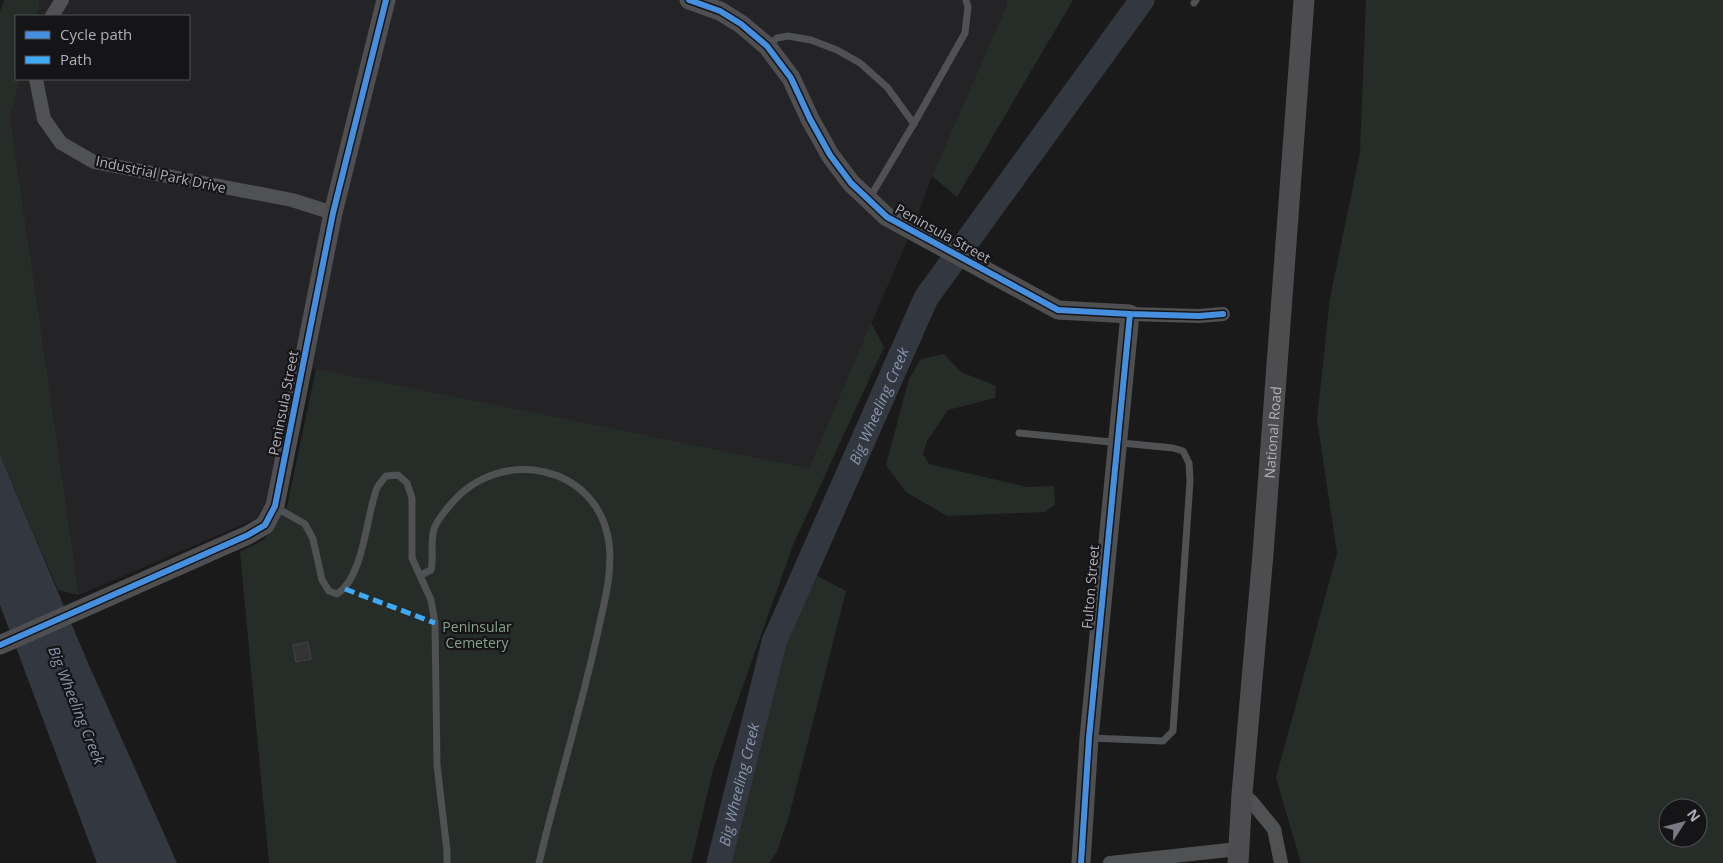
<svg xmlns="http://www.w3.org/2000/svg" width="1723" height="863" font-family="'Open Sans',sans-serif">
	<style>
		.built { fill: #242426 }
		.green { fill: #262d29; fill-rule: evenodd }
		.water { fill: #33373f }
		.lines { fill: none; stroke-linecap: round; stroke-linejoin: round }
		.river { stroke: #33373f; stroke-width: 25 }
		.building { fill: #333335; stroke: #444447 }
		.lane { stroke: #505153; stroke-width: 7 }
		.street { stroke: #505153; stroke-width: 14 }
		.secondary { stroke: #4f4f52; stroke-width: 19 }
		.primary { stroke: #4d4d50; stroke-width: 21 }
		.quiet { stroke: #3fa9f5; stroke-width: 5; stroke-dasharray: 10 5; stroke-linecap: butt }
		.cycleway-casing { stroke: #151416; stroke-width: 9 }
		.cycleway { stroke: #468fdf; stroke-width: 6 }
		.labels { text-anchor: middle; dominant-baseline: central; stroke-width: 4.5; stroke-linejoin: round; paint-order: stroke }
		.street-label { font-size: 14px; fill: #aeafb9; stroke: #151416 }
		.park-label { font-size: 14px; fill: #87a28e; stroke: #151416 }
		.water-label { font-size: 15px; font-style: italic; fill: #8996b0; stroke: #151416 }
	</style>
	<rect width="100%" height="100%" fill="#1a1a1b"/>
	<polygon class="built" points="40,0 1007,0 1007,4 932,176 916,220 809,468 294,365 263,516 79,595 10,116 20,79 189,79 189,16 36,16"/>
	<g class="green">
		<polygon points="4,0 40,0 36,16 16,16 16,79 20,79 10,116 79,595 58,590 0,455 0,12"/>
		<polygon points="1007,0 1073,0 957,197 932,176 1007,4"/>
		<path d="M1366,0H1723V863H1301L1276,778L1337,553L1317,420L1330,298L1360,152ZM1668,808H1698V838H1668Z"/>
		<polygon points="871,323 884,347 793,545 713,770 691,863 269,863 240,552 265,539 287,506 316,369 809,468"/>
		<polygon points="944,354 961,372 996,386 995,398 948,410 927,441 923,454 929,464 1027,487 1054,486 1055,505 1045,512 947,516 906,492 886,465 909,379 921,359"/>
		<polygon points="814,574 846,591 789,816 777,851 769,863 732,863 773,678"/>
	</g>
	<polygon class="water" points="0,455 88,663 177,863 97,863 0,605"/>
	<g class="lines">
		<path class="river" id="s1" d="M719,863L774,642L926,298L1142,0"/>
	</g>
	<polygon class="building" points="308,642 311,659 296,662 293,645"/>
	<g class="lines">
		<g class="lane">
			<polyline points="1194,3 1196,0"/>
			<polyline points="768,46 777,38 788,36 811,40 837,50 860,63 887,87 914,124"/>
			<polyline points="869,199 916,120 965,33 968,7 966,0"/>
			<polyline points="1019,433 1173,448 1183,451 1189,463 1190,481 1173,731 1163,741 1090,738"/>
			<path d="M275,507L305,524L313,539L322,580L329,591L337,594C364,577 366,516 377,488C379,484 383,480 386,476L398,475L407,483L412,498V558L431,600L435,623L437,765L447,851V863"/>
			<path d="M421,575L431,570C434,557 430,542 434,529C437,520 445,511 451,504C499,446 598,463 609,543C613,575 603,606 597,636C580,712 557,787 539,863"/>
		</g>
		<g class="street">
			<polyline points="52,16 62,0"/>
			<polyline points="36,79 44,119 61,143 94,162 292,200 333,213"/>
			<polyline points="1130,314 1199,316 1223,314"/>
			<polyline points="1242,794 1251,801 1274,829 1281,863"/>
			<polyline points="1110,863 1238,849"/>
		</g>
		<g class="secondary">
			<polyline points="689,0 720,11 741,24 767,46 791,78 810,119 830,155 851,183 887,217 1058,310 1130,314 1089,738 1081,863"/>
			<polyline points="0,645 248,535 265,525 275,506 333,213 386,0"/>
		</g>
		<path class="primary" id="s2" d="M1238,863L1242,794L1263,554L1304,0"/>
		<polyline class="quiet" points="345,589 435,623"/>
		<g class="cycleway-casing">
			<g id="cycleway">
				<polyline points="689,0 720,11 741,24 767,46 791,78 810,119 830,155 851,183 887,217 1058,310 1130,314 1199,316 1223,314"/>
				<polyline points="0,645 248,535 265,525 275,506 333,213 386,0"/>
				<polyline points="1081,863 1089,738 1130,314"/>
			</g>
		</g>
		<use href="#cycleway" class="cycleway"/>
	</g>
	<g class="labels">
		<g class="street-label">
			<text transform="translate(161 174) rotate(12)">Industrial Park Drive</text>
			<text transform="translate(943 233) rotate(29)">Peninsula Street</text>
			<text transform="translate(283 403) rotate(-79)">Peninsula Street</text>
			<text stroke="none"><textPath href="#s2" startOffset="432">National Road</textPath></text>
			<text transform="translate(1090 587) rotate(-85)">Fulton Street</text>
		</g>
		<g class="park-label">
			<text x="477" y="626">Peninsular<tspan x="477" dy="16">Cemetery</tspan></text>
		</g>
		<g class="water-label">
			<text stroke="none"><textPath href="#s1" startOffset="486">Big Wheeling Creek</textPath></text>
			<text transform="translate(77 705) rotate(68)">Big Wheeling Creek</text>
			<text stroke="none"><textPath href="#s1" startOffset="81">Big Wheeling Creek</textPath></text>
		</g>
	</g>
	<rect x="15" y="15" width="175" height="65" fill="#151416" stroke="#525257"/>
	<rect x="25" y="31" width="25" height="8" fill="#468fdf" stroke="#525257"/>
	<text x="60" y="40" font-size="15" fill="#aeafb9">Cycle path</text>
	<rect x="25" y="56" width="25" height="8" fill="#3fa9f5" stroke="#525257"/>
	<text x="60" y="65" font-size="15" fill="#aeafb9">Path</text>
	<g transform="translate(1683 823) rotate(54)"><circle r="24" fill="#151416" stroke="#525257"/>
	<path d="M0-4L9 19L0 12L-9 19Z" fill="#7a7b82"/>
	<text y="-8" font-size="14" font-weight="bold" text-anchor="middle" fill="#aeafb9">N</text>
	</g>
</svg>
